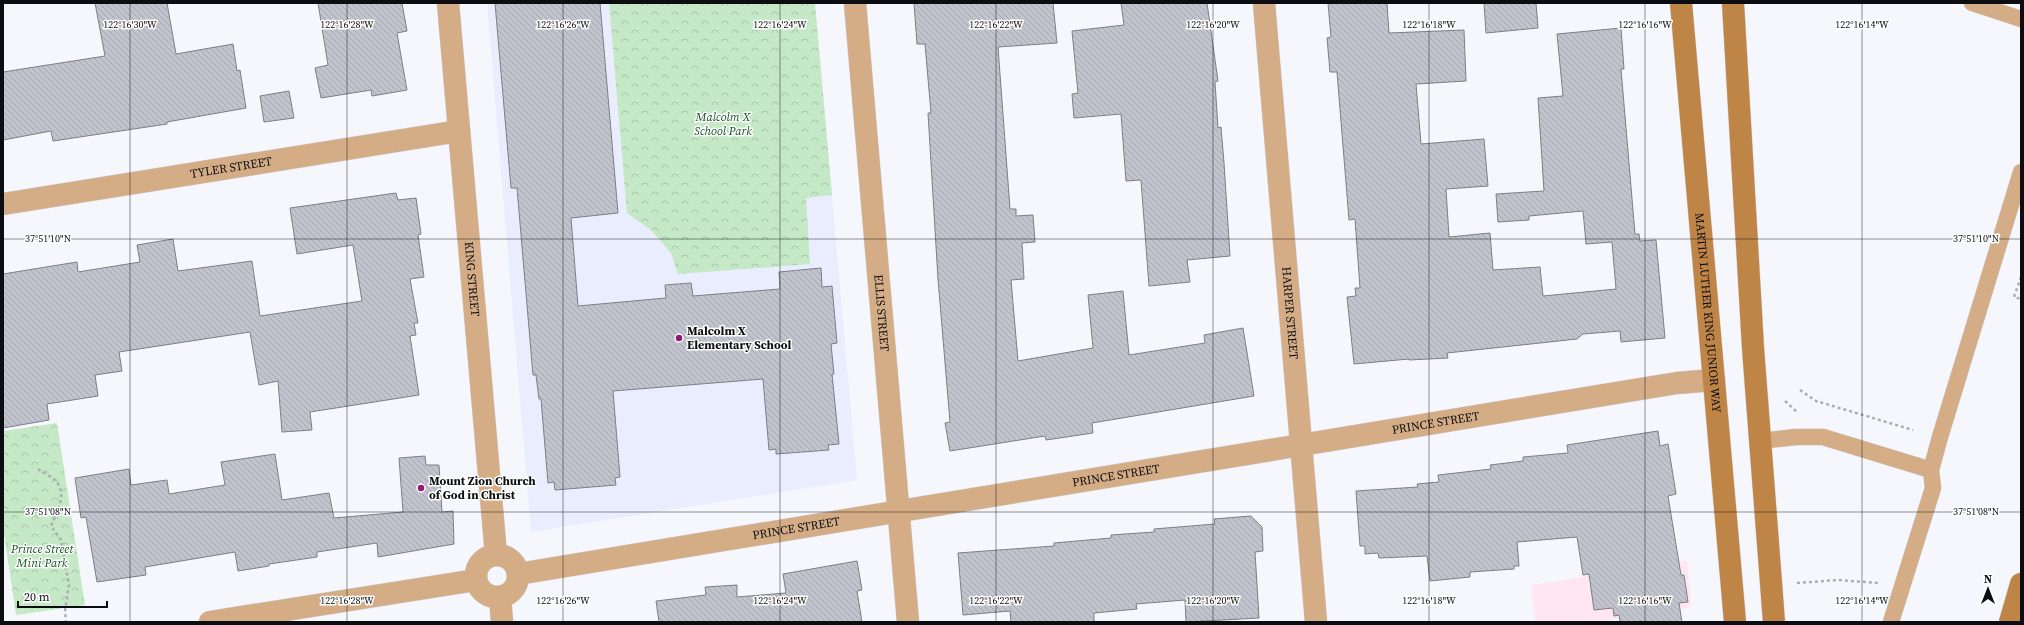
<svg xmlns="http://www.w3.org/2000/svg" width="2024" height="625" font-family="'Source Serif 4',serif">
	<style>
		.commercial { fill: #ffe6f0 }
		.built { fill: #e9edfe }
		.park { fill: url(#park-crowns) }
		.building { fill: url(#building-back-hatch); stroke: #7c7f88 }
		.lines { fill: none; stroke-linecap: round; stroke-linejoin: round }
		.lane-casing { stroke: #d1d2d7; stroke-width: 17 }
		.street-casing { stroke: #d1d2d7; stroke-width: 23 }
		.secondary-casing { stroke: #d1d2d7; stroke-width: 23 }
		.path { stroke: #acadb2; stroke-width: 2.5; stroke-dasharray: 3 3; stroke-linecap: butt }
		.lane { stroke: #d4ac85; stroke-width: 16 }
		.street { stroke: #d4ac85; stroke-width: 22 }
		.secondary { stroke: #bf8547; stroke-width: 22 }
		.ticks { fill: none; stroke: #0c0d10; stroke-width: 1; stroke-opacity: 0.45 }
		.poi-dot { fill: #931a77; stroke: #fff; stroke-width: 1.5 }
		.labels { text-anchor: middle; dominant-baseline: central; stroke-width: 3; stroke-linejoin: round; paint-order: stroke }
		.park-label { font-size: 12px; font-style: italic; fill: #14511e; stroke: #fff }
		.street-label { font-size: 12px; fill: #0c0d10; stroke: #fff }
		.poi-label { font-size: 12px; font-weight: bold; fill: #0c0d10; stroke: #fff; text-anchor: start }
		.ticks-label { font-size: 10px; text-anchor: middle; fill: #0c0d10; stroke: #fff; stroke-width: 3; stroke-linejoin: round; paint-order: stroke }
	</style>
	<defs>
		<pattern id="park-crowns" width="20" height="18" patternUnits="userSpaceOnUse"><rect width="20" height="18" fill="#c5e8c6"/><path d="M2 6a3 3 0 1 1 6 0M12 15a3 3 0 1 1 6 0" fill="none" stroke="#a8c6a9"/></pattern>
		<pattern id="building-back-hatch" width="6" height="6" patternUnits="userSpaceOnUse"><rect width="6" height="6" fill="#c1c3cd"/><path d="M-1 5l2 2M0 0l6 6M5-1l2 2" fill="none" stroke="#a5a6af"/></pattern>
	</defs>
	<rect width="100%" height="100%" fill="#f6f7fd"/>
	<polygon class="commercial" points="1687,560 1691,607 1599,622 1535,622 1531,585"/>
	<polygon class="built" points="487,3 815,3 857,480 531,532"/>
	<g class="park">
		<polygon points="609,3 815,3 832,195 806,198 810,264 678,274 671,253 651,230 627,213"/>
		<polygon points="57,423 85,605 16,615 3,527 3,431"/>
	</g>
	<g class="building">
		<polygon points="95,3 167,3 176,54 233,44 237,71 240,70 246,108 167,122 167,124 53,141 51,131 3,140 3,72 105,56"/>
		<polygon points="318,3 402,3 407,31 397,33 407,90 372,96 371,90 321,98 315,68 328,65"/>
		<polygon points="495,3 600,3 618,213 571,218 578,306 666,298 665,285 691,283 693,296 780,289 779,272 821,268 822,287 832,286 837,343 831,344 834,374 832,374 839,444 828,445 829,450 776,454 776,449 769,450 763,379 613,391 620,477 615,478 616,485 555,490 554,482 548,483 541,399 539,399 536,375 533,375 517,188 511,188"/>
		<polygon points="914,3 1053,3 1057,43 998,47 1010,209 1016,209 1016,216 1033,215 1035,242 1022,243 1024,279 1011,280 1018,361 1093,348 1088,295 1123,291 1129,355 1205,343 1204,335 1243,328 1254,396 1092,423 1093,433 1046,440 1045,436 950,451 945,423 950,422 938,279 928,113 931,113 925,44 917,44"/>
		<polygon points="1121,3 1207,3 1218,81 1215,82 1218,128 1221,127 1224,163 1230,256 1187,260 1190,282 1149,286 1141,180 1126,181 1121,114 1074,118 1072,94 1078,93 1072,31 1124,25"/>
		<polygon points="1328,3 1387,3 1389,33 1464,30 1466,81 1416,84 1421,144 1484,139 1488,186 1446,189 1449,237 1490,233 1493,270 1540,267 1543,296 1616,289 1612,242 1586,244 1583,211 1529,216 1529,220 1498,222 1496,194 1544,191 1538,98 1563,96 1557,34 1621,28 1624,69 1621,69 1635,234 1639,234 1640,241 1656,240 1665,338 1621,342 1620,331 1583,334 1577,339 1447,353 1448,358 1409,360 1409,359 1354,364 1347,297 1356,296 1355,288 1360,288 1355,219 1349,220 1337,72 1330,72 1327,38 1331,37"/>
		<polygon points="1484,3 1536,3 1538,28 1486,33"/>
		<polygon points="289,91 294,118 264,122 260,96"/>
		<polygon points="396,193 398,200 416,198 421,234 418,235 424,277 410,279 418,323 414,323 416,335 410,336 419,395 310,412 312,430 282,432 278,381 259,385 250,332 119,352 122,371 95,375 98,396 47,404 49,420 3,428 3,274 77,262 78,272 140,262 137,245 173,239 178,271 252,261 260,316 362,301 353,245 297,254 290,208"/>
		<polygon points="1658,431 1660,446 1668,444 1676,494 1668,496 1681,575 1684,575 1688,602 1679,603 1682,622 1620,622 1619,615 1614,616 1613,608 1594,610 1589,574 1583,575 1577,537 1517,542 1519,566 1514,566 1514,569 1470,572 1470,577 1430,581 1427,556 1379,558 1378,553 1365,554 1365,546 1360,546 1356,491 1418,487 1417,484 1439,482 1438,475 1491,469 1490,465 1523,461 1523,457 1568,453 1567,445"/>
		<polygon points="275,454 282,500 329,493 334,518 403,512 399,458 425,456 426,465 439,465 442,512 453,511 454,544 378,557 377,543 317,552 317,557 269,564 269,566 238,571 235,552 145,567 146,575 97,582 86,517 81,518 75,478 129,469 131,485 167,480 169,494 225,485 221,462"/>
		<polygon points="1251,516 1262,527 1263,551 1255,552 1259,618 1186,622 1185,600 1136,604 1137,609 1094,613 1094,622 1011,622 1010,611 963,615 958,553 1054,546 1054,543 1111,538 1111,535 1154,532 1154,529 1215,524 1214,519"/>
		<polygon points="857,561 862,590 857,591 862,622 659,622 656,601 706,595 705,587 737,585 737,597 786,593 783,574"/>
	</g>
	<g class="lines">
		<g class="lane-casing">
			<g id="lane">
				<polyline points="1972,3 2021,19"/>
				<polyline points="1760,441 1796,437 1823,437 1931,470"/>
				<polyline points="1891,622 1933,488 1931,470 1940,437 2021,172"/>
			</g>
		</g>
		<g class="street-casing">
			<g id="street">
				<path id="s1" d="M448,3L496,555"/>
				<path id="s2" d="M855,3L908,622"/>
				<path id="s3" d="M1264,3L1316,622"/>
				<path id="s4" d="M3,204L459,131"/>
				<circle cx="497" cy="576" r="21"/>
				<path id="s5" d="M518,574L1677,383L1714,380"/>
				<polyline points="500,597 502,622"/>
				<polyline points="210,622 476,580"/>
			</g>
		</g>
		<g class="secondary-casing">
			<g id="secondary">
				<path id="s6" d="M1681,3L1735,622"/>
				<polyline points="1733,3 1753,348 1774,622"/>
				<polyline points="2010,622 2021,584"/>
			</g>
		</g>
		<g class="path">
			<polyline points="2021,277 2014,297 2021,299"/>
			<polyline points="1800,390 1816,401 1913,430"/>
			<polyline points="1785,401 1797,412"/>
			<path d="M38,469C44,473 50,476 55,480C68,493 57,513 51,526L61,540L69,585L65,611L66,622"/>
			<polyline points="1797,583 1838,580 1878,583"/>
		</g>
		<use href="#lane" class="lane"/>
		<use href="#street" class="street"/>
		<use href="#secondary" class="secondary"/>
	</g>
	<path class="ticks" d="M130,3V622M347,3V622M563,3V622M780,3V622M996,3V622M1213,3V622M1429,3V622M1645,3V622M1862,3V622M3,239H2021M3,512H2021"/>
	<g class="poi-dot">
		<circle cx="679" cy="338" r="4"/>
		<circle cx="421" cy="488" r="4"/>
	</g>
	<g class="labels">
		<g class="park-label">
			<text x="723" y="117">Malcolm X<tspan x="723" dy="14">School Park</tspan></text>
			<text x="42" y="549">Prince Street<tspan x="42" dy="14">Mini Park</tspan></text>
		</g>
		<g class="street-label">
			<text stroke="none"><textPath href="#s4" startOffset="231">TYLER STREET</textPath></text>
			<text stroke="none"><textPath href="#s1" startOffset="277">KING STREET</textPath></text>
			<text stroke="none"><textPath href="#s2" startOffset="311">ELLIS STREET</textPath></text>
			<text stroke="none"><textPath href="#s3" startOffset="311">HARPER STREET</textPath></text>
			<text stroke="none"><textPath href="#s6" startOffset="311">MARTIN LUTHER KING JUNIOR WAY</textPath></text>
			<text stroke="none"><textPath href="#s5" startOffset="930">PRINCE STREET</textPath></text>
			<text stroke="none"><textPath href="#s5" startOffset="606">PRINCE STREET</textPath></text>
			<text stroke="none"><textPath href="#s5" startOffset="282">PRINCE STREET</textPath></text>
		</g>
		<g class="poi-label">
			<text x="687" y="331">Malcolm X<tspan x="687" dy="14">Elementary School</tspan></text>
			<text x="429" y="481">Mount Zion Church<tspan x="429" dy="14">of God in Christ</tspan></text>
		</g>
	</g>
	<g class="ticks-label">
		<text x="130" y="28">122°16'30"W</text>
		<text x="347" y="28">122°16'28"W</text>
		<text x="563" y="28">122°16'26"W</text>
		<text x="780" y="28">122°16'24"W</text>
		<text x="996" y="28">122°16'22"W</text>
		<text x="1213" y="28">122°16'20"W</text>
		<text x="1429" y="28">122°16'18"W</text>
		<text x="1645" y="28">122°16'16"W</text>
		<text x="1862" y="28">122°16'14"W</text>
		<text x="48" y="242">37°51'10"N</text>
		<text x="1976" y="242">37°51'10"N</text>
		<text x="48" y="515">37°51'08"N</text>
		<text x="1976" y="515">37°51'08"N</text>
		<text x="347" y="604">122°16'28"W</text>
		<text x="563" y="604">122°16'26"W</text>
		<text x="780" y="604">122°16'24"W</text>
		<text x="996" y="604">122°16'22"W</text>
		<text x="1213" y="604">122°16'20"W</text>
		<text x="1429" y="604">122°16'18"W</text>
		<text x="1645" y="604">122°16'16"W</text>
		<text x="1862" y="604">122°16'14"W</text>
	</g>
	<rect width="2024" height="625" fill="none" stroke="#0c0d10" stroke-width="8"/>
	<g transform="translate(1988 589)" stroke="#ffffff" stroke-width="3" paint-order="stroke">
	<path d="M0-3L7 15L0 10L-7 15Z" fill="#0c0d10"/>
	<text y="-6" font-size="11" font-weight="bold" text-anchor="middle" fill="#0c0d10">N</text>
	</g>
	<path d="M18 601v6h89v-6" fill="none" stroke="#0c0d10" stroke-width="2"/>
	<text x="24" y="601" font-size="12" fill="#0c0d10" stroke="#ffffff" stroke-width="3" paint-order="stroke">20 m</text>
</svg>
